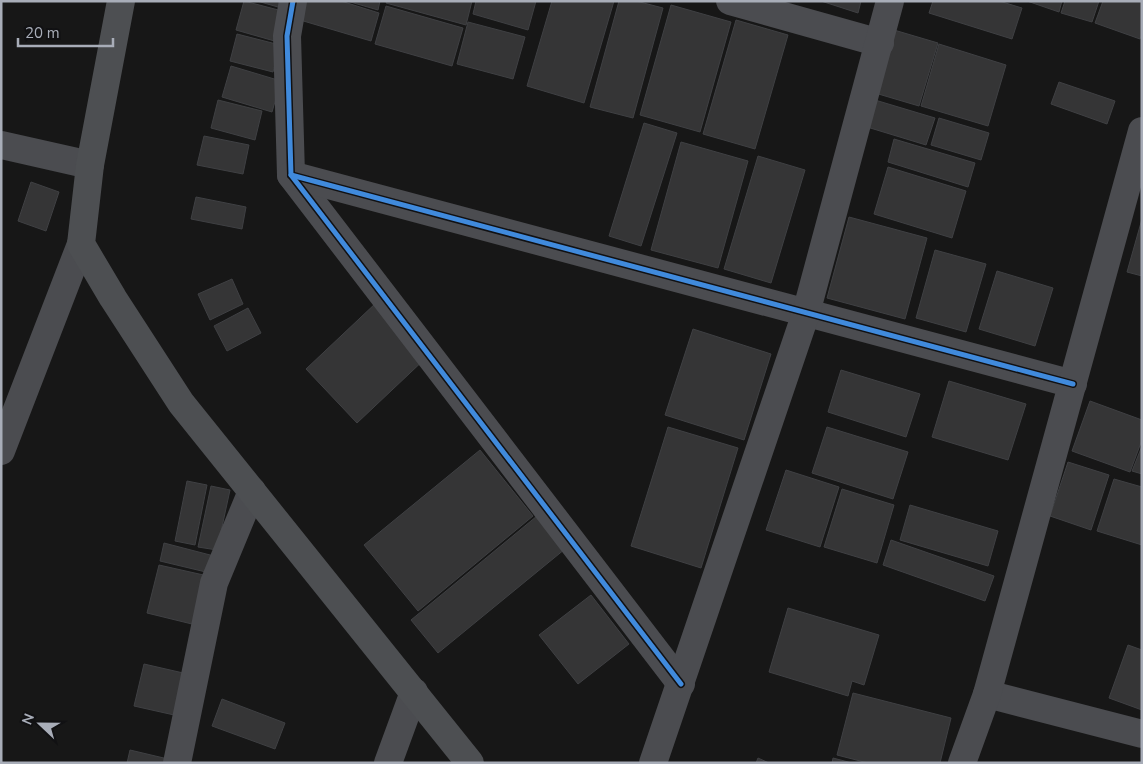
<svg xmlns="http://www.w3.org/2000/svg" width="1143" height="764" font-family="'Nunito Sans',sans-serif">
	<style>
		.building { fill: #353536; stroke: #3f4043 }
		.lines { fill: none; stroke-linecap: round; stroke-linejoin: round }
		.minor { stroke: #4b4c50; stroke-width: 28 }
		.major { stroke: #4d4f52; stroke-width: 28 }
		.cycleway-casing { stroke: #111113; stroke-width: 8 }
		.cycleway { stroke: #408adc; stroke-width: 5 }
	</style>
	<rect width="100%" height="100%" fill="#171717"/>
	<g class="building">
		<polygon points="244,1 286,12 278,42 236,30"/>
		<polygon points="257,1 287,1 285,9"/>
		<polygon points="306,1 341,1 379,13 371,41 300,20"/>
		<polygon points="347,1 380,1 378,10"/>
		<polygon points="387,1 472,1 466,25 386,3"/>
		<polygon points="476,1 536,1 528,30 473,14"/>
		<polygon points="552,1 614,1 584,103 527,86"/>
		<polygon points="619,1 636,1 663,8 633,118 590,107"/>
		<polygon points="821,1 861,1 858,13"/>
		<polygon points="933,1 999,1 1022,8 1012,39 929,13"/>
		<polygon points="1027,1 1062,1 1059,12"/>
		<polygon points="1065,1 1099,1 1092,22 1061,13"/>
		<polygon points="1103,1 1142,1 1142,34 1140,39 1095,23"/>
		<polygon points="671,5 731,22 700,132 640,115"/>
		<polygon points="386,6 463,28 452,66 375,44"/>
		<polygon points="736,20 788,35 755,149 703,134"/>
		<polygon points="468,22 525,37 513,79 457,64"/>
		<polygon points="894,30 938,43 919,106 875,93"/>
		<polygon points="237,34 280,45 273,72 230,61"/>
		<polygon points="939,44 1006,65 988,126 921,106"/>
		<polygon points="231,66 281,81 272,112 222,97"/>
		<polygon points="1059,82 1115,101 1107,124 1051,104"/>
		<polygon points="218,100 262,111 255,140 211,128"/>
		<polygon points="875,100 935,118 926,145 867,127"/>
		<polygon points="939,118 989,133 981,160 931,145"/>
		<polygon points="644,123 677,133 641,246 609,236"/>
		<polygon points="204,136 249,145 243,174 197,165"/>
		<polygon points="894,139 975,163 968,187 888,162"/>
		<polygon points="681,142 748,161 718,268 651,250"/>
		<polygon points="758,156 805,170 771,283 724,269"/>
		<polygon points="888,167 966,191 952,238 874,214"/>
		<polygon points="31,182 59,192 46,231 18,221"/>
		<polygon points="196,197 246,207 242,229 191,219"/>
		<polygon points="849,217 927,238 905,319 827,298"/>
		<polygon points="1142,219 1142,276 1127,272"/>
		<polygon points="935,250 986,264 966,332 916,318"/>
		<polygon points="997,271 1053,288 1035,346 979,329"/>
		<polygon points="232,279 243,304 210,320 198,294"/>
		<polygon points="377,302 428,356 357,423 306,369"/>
		<polygon points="248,308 261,333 227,351 214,326"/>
		<polygon points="693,329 771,354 744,440 665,415"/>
		<polygon points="841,370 920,394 906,437 828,412"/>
		<polygon points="949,381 1026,404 1008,460 932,437"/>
		<polygon points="1090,401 1142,420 1142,440 1130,472 1072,451"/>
		<polygon points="668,427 738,448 701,568 631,546"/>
		<polygon points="827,427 908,452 893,499 812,473"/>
		<polygon points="1142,446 1142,474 1132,471"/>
		<polygon points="480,450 533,516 418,611 364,545"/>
		<polygon points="1068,462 1109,475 1091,530 1050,516"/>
		<polygon points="786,470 839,487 820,547 766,530"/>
		<polygon points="1114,479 1142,487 1142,545 1097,531"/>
		<polygon points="187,481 207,485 195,545 175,541"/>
		<polygon points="211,486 230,490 217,550 198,547"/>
		<polygon points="842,489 894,505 877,563 824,547"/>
		<polygon points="910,505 998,531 988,566 900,540"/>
		<polygon points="537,516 565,549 438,653 411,620"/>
		<polygon points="891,540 994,576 985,601 883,565"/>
		<polygon points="164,543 214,556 210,573 160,561"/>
		<polygon points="159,565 208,576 196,625 147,613"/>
		<polygon points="591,595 629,644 578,684 539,635"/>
		<polygon points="788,608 879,635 864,685 852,681 848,696 769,672"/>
		<polygon points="1128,645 1142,650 1142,710 1109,698"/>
		<polygon points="144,664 192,675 183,717 134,706"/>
		<polygon points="853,693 951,718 940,763 868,763 837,755"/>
		<polygon points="222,699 285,723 275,749 212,726"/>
		<polygon points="130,750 168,759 167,763 127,763"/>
		<polygon points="758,758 769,763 756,763"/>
		<polygon points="833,758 852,763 832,763"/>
	</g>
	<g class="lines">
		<g class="minor">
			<polyline points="293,1 287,36 291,175 681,684"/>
			<polyline points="730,1 880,43"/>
			<polyline points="1,145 90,165"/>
			<polyline points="291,175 1073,384"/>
			<polyline points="1,451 81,244"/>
			<polyline points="987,694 1142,734"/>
			<polyline points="177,763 214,583 252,491"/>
			<polyline points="388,763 414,692"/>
			<polyline points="653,763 806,313 890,1"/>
			<polyline points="962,763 987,694 1142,131"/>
		</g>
		<polyline class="major" points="121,1 90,165 81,244 113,298 181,403 470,763"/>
		<g class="cycleway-casing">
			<g id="cycleway">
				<polyline points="293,1 287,36 291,175 681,684"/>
				<polyline points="291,175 1073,384"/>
			</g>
		</g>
		<use href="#cycleway" class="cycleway"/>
	</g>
	<rect width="1143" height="764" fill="none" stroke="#a8adb8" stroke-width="5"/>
	<g transform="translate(40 724) rotate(292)" stroke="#111113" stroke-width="4" paint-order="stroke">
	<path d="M0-4L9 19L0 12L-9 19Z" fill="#a8adb8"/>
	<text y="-8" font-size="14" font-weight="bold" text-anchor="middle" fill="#a8adb8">N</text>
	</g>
	<path d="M18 38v8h95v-8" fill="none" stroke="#a8adb8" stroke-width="2.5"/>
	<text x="25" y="38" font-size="15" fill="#a8adb8" stroke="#111113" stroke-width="4" paint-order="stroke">20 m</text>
</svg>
